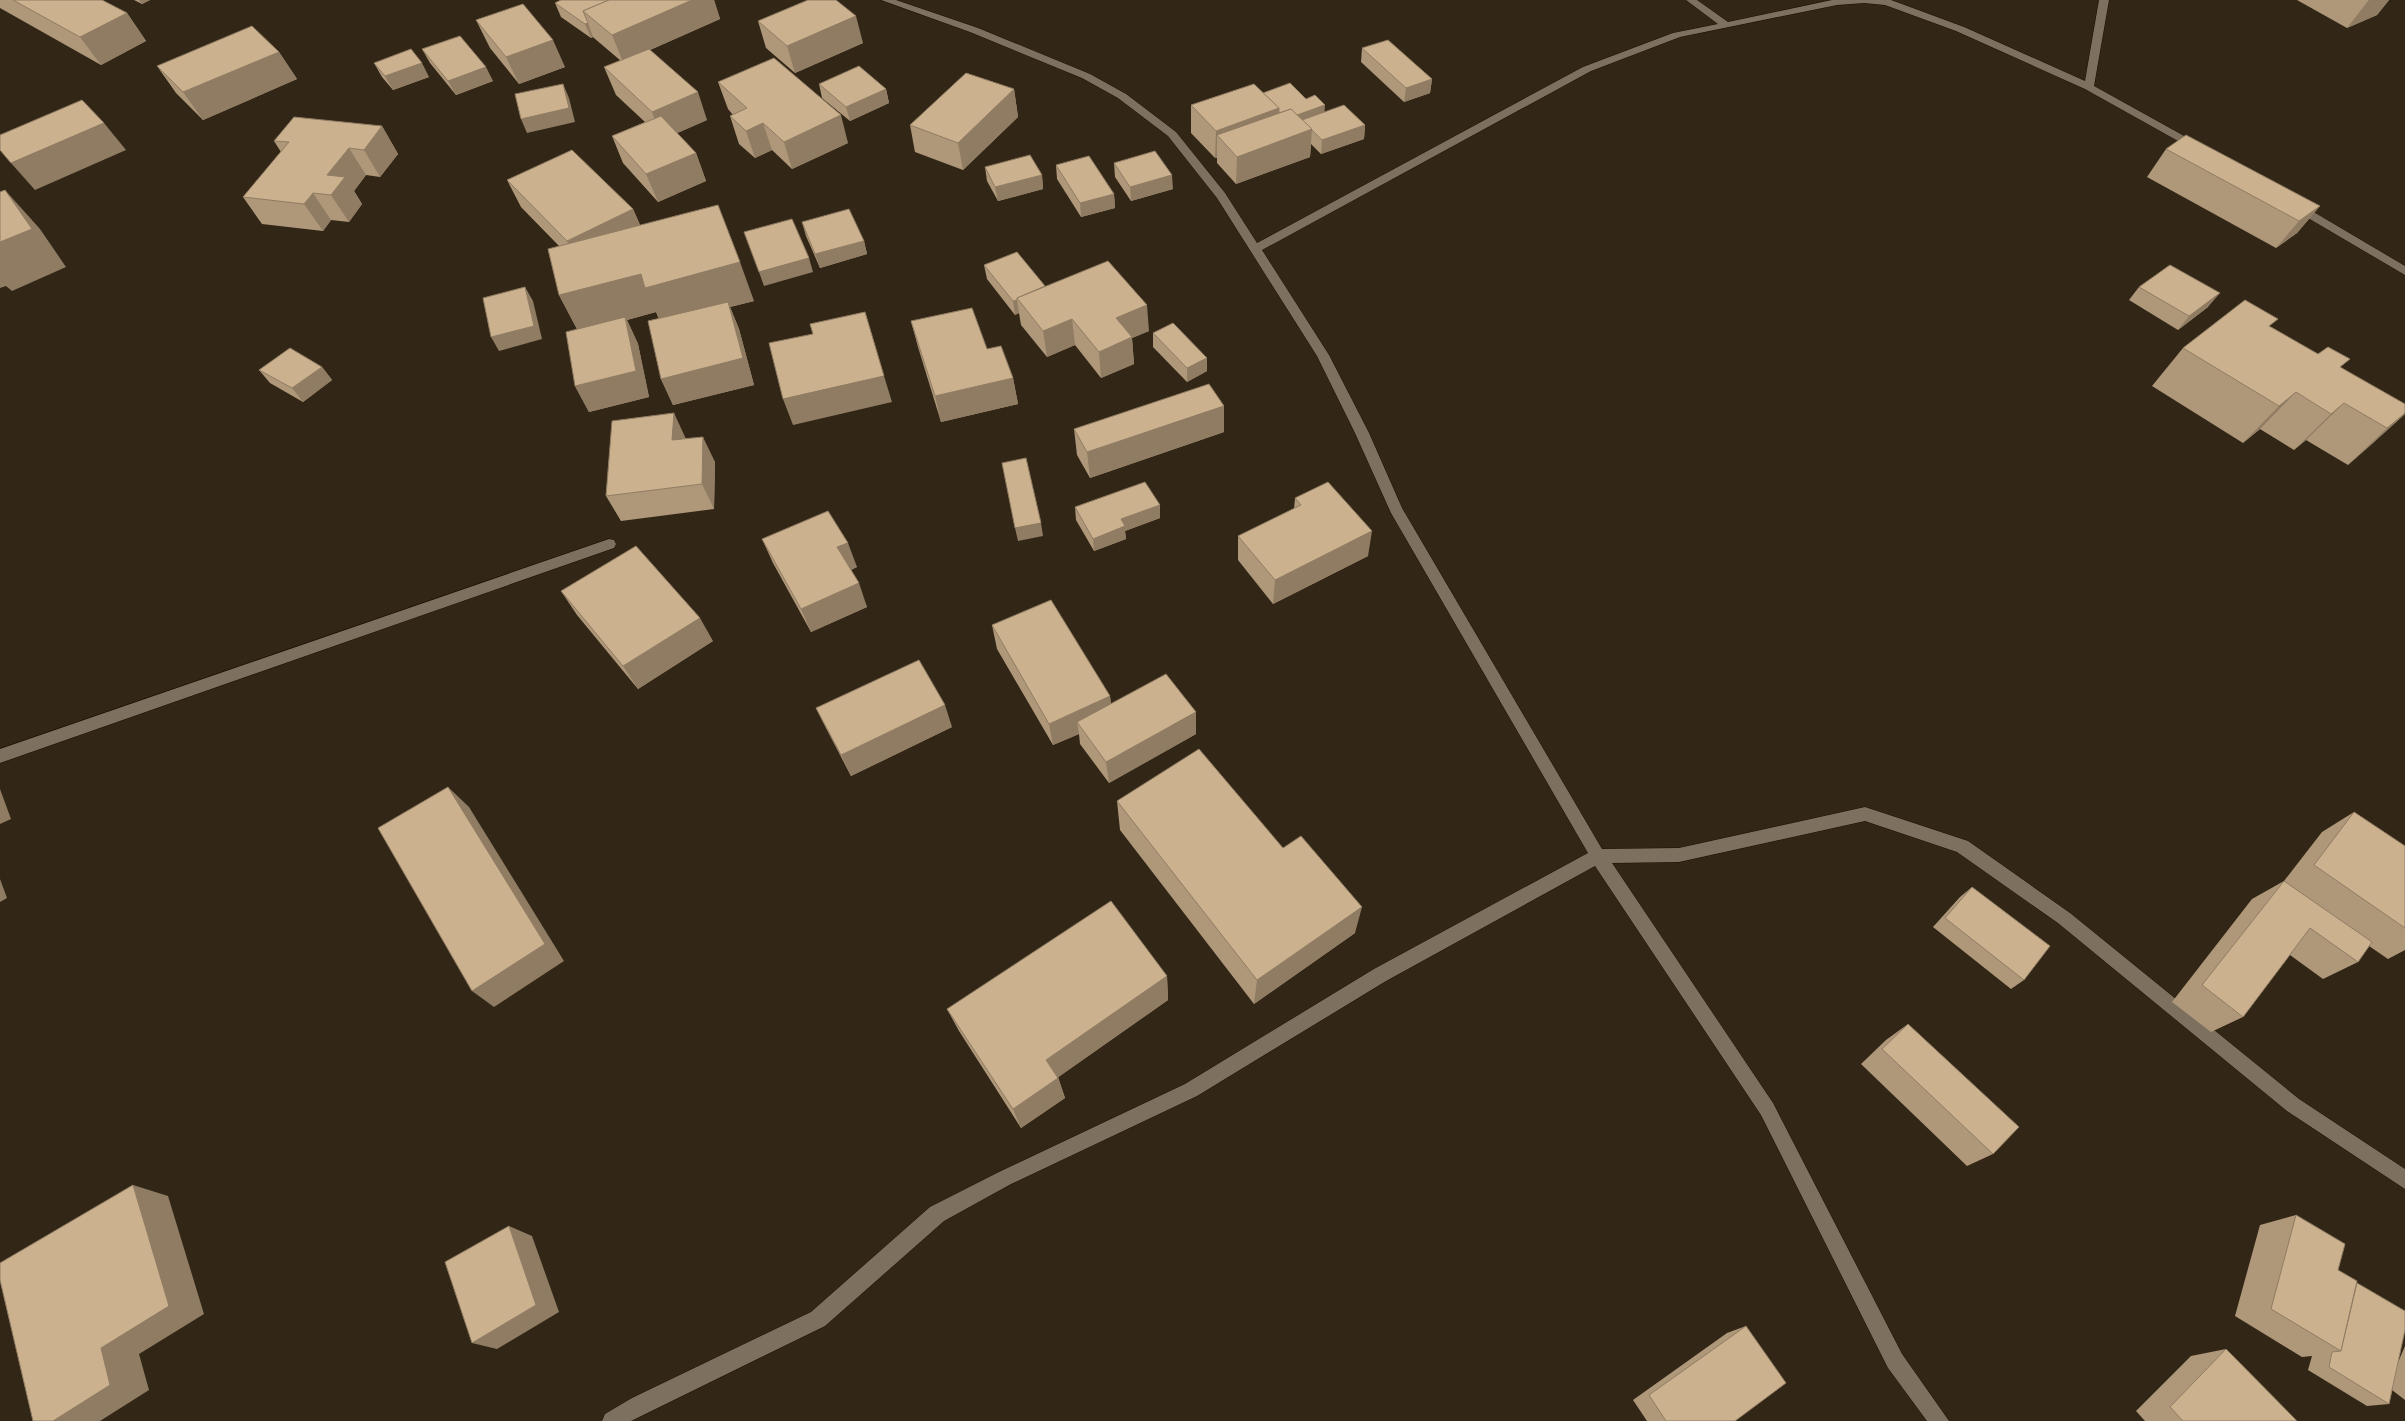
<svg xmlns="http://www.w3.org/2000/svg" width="2405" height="1421" font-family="'Roboto Condensed',sans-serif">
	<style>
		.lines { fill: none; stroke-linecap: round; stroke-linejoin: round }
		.minor-casing { stroke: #190f02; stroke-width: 1 }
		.minor { fill: #7e705f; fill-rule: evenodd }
		.wall { fill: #af987a }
		.shaded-wall { fill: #8f7c63 }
		.building { fill: #ccb18e; stroke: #8f7c63 }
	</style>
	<rect width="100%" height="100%" fill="#322617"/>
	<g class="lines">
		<g class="minor-casing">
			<g id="minor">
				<polygon points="881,0 896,0 978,28 1090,74 1126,94 1176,132 1225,193 1257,243 1583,67 1673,33 1718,24 1686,0 1697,0 1728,22 1832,0 1891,0 1964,27 2085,81 2099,0 2109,0 2094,86 2204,147 2204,151 2196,151 2085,89 1956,31 1885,5 1864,3 1837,5 1680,37 1591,71 1262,250 1329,355 1369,433 1402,508 1602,849 1679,848 1865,807 1968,841 2070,913 2299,1099 2405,1169 2405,1189 2287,1111 2058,923 1957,852 1865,821 1679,862 1612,863 1773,1103 1902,1354 1949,1421 1927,1421 1888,1368 1761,1115 1595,866 1386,981 1197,1096 1011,1184 944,1221 825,1326 631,1421 602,1421 605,1414 632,1398 811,1312 930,1207 999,1172 1185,1084 1374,969 1588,853 1391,513 1355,433 1317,356 1217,198 1168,136 1118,98 1082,78 970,32"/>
				<polygon points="2295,201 2405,266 2405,275 2291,208 2289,205"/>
				<polygon points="609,539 614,540 616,544 614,548 0,763 0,749"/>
			</g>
		</g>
		<use href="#minor" class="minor"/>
	</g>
	<g class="wall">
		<polygon points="0,0 102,0 127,13 146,41 101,65 0,8"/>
		<polygon points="134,0 150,0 142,4"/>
		<polygon points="561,0 714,0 720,19 650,50 707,120 677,133 696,153 706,181 658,202 623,163 612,136 645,122 616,95 604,67 621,61 594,38 593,37 591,38 561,17 555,3"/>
		<polygon points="2297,0 2389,0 2377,15 2347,28"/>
		<polygon points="476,20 565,67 519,84 490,48"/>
		<polygon points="758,21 863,43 795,73 766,48"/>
		<polygon points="1362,48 1432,79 1430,93 1404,102 1361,62"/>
		<polygon points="422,49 493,81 456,95 430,63"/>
		<polygon points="279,52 297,79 203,120 176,93 157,66"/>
		<polygon points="374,63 429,77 393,90 382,77"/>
		<polygon points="718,82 848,143 792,169 772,150 755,158 739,144 730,116 733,115 728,109"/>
		<polygon points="819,84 886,89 889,103 850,121 822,98"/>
		<polygon points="1014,89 1018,117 963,170 915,152 910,125"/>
		<polygon points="1263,93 1306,99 1324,112 1365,125 1364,139 1321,154 1311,144 1310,157 1236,184 1217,163 1217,158 1215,158 1191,133 1191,105"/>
		<polygon points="382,126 398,154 380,177 366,175 354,191 362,204 349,222 331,220 323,231 262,224 243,197 281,152 274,141"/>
		<polygon points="2166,149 2320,206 2297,233 2276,248 2147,177"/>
		<polygon points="1114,163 1173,189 1131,201 1115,177"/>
		<polygon points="1056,165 1114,194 1115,208 1081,217 1057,179"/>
		<polygon points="985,167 1042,175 1043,189 998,201 987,181"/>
		<polygon points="507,180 633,209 640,225 754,301 730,307 739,329 754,385 673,405 661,379 659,319 656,312 627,320 638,344 649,397 589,412 575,386 577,329 559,295 559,246 521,207"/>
		<polygon points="802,222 864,241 867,254 820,268 806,236"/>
		<polygon points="984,265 1045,286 1149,331 1132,338 1134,364 1101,378 1075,345 1047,357 1021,325 1019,313 1015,315 987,279"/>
		<polygon points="2139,287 2208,307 2178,330 2129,300"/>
		<polygon points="911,321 987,349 1013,378 1018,404 941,422 918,347"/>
		<polygon points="2271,327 2342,368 2405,414 2348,465 2306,440 2294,450 2260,429 2243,443 2152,386 2183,348"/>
		<polygon points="1153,333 1207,371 1187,382 1153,347"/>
		<polygon points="322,367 332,380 303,402 270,383 259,370"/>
		<polygon points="1074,429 1224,432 1090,478 1077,455"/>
		<polygon points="686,439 715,462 714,509 621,521 606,496"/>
		<polygon points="1295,498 1368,556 1273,604 1238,560 1238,536 1294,509"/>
		<polygon points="1160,505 1160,518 1125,531 1126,539 1094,551 1076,520 1075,507"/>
		<polygon points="762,539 857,567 851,570 867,607 811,632 773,563"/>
		<polygon points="561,591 713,641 638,689 577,615"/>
		<polygon points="992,625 1110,696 1111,704 1196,734 1109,783 1080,744 1079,734 1053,745 997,649"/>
		<polygon points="816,708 952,727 851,776 827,730"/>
		<polygon points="1117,801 1355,933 1254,1004 1120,830"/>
		<polygon points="2354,812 2405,846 2405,950 2388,959 2369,946 2358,962 2323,979 2290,955 2243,1017 2211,1032 2172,1002 2252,899 2284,881 2322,832"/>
		<polygon points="1972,887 2024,980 2011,989 1933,927 1960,897"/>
		<polygon points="1167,976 1168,1000 1058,1077 1065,1098 1021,1128 959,1031 947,1009"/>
		<polygon points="1908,1024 1993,1154 1967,1166 1861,1064 1886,1040"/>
		<polygon points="2296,1215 2338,1270 2357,1283 2399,1360 2405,1346 2405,1400 2392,1390 2389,1404 2367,1406 2308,1370 2312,1356 2302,1357 2235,1316 2260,1225"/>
		<polygon points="1746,1326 1735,1421 1647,1421 1633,1400 1727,1333"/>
		<polygon points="2226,1349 2297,1421 2145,1421 2136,1411 2191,1356"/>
	</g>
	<g class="shaded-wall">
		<polygon points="139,0 150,0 142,4"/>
		<polygon points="692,0 714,0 720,19 623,62 612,35"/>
		<polygon points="2369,0 2389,0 2377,15 2347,28 2368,1"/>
		<polygon points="127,13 146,41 101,65 80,37"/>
		<polygon points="856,16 863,43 795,73 787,46"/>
		<polygon points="588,23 593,37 591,38 585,24"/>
		<polygon points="553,40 565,67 519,84 506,57"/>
		<polygon points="279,52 297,79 203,120 183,92"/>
		<polygon points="422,63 429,77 393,90 385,76"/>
		<polygon points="486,67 493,81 456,95 448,81"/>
		<polygon points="1432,79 1430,93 1404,102 1406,88"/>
		<polygon points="563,84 569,98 575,122 527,133 521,119"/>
		<polygon points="886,89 889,103 850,121 846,107"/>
		<polygon points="1014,89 1018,117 963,170 958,143"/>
		<polygon points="698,92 707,120 662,140 652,112"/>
		<polygon points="1325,105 1324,119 1283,120"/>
		<polygon points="1279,108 1278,136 1217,135 1217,158 1215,158 1216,131"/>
		<polygon points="841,115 848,143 792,169 784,142"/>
		<polygon points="104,123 126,150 35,190 11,163"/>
		<polygon points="763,123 772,150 755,158 746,131"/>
		<polygon points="1365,125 1364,139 1321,154 1322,140"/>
		<polygon points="382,126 398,154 380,177 364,150"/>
		<polygon points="1312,129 1310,157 1236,184 1237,157"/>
		<polygon points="349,148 366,175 354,191 362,204 349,222 331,195 327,175"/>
		<polygon points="696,153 706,181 658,202 646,174"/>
		<polygon points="1042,175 1043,189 998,201 995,187"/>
		<polygon points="1172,175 1173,189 1131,201 1130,187"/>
		<polygon points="5,190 40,229 66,267 12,291 6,286 0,288 0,242"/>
		<polygon points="313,193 331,220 323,231 304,204"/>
		<polygon points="1114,194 1115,208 1081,217 1080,203"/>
		<polygon points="2320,206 2297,233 2276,248 2299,221"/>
		<polygon points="633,209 645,236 580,268 567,241"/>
		<polygon points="864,241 867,254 820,268 815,254"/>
		<polygon points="809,258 813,272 764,286 759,272"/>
		<polygon points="740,262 754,301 730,307 739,329 754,385 673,405 661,379 662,326 656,312 627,320 638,344 649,397 589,412 575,386 579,333 559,295 641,274"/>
		<polygon points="525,287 533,301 542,339 499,351 491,337"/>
		<polygon points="2220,293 2208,307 2178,330 2189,316"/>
		<polygon points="1017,300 1019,313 1015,315 1013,301"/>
		<polygon points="1147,305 1149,331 1132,338 1134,364 1101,378 1099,352 1116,318"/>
		<polygon points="1072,319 1075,345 1047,357 1043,331"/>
		<polygon points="1207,358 1207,371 1187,382 1187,368"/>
		<polygon points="322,367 332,380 303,402 292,388"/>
		<polygon points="884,376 892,402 793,425 783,399"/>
		<polygon points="1013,378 1018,404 941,422 935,396"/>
		<polygon points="2296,392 2260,429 2243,443 2279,406"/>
		<polygon points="2344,403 2306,440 2294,450 2331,414"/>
		<polygon points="1224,406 1224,432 1090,478 1087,452"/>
		<polygon points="674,413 686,439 672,440"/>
		<polygon points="2405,414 2371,445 2348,465 2387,428"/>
		<polygon points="703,437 715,462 714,509 702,484"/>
		<polygon points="1160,505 1160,518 1125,531 1126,539 1094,551 1093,539 1121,519"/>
		<polygon points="1041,523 1043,536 1018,541 1015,528"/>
		<polygon points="1372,531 1368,556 1273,604 1275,580"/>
		<polygon points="848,543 857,567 846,572 837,547"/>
		<polygon points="859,583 867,607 811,632 801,609"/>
		<polygon points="700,618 713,641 638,689 623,666"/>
		<polygon points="1110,696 1112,718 1077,722 1079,734 1053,745 1049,724"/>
		<polygon points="945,705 952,727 851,776 841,755"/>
		<polygon points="1196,712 1196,734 1109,783 1106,762"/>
		<polygon points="448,787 469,807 564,961 494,1007 472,991"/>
		<polygon points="0,789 11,819 0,824"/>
		<polygon points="0,879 7,898 0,902"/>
		<polygon points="1362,907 1355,933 1254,1004 1257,980"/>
		<polygon points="1167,976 1168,1000 1053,1081 1046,1060"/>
		<polygon points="1058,1078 1065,1098 1021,1128 1013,1109"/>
		<polygon points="133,1185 168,1196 204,1314 139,1354 149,1390 100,1421 53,1421 101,1348"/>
		<polygon points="509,1226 532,1236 559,1312 497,1349 472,1343"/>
	</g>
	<g class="building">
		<polygon points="13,0 102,0 127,13 80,37"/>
		<polygon points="561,0 609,0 583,11 588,23 585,24 555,3"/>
		<polygon points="609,0 692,0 612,35 583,11"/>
		<polygon points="808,0 836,0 856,16 787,46 758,21"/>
		<polygon points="523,4 553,40 506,57 476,20"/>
		<polygon points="252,26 279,52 183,92 157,66"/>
		<polygon points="460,36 486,67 448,81 422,49"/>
		<polygon points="1388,40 1432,79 1406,88 1362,48"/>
		<polygon points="411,49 422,63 385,76 374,63"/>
		<polygon points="649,49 698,92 652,112 604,67"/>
		<polygon points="774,58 841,115 784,142 763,123 746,131 730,116 747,108 718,82"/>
		<polygon points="859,66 886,89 846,107 819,84"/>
		<polygon points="966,73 1014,89 958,143 910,125"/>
		<polygon points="1290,83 1306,99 1315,95 1325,105 1297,115 1291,109 1279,113 1279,108 1263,93"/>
		<polygon points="563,84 569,108 521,119 515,94"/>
		<polygon points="1254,84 1279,108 1216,131 1191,105"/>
		<polygon points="82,100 104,123 11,163 0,150 0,135"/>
		<polygon points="1344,105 1365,125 1322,140 1302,120"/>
		<polygon points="1291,109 1312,129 1237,157 1217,135"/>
		<polygon points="661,116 696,153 646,174 612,136"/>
		<polygon points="294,117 382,126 364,150 349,148 327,175 345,177 331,195 313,193 304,204 243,197 289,142 274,141"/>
		<polygon points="2186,135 2320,206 2299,221 2166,149"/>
		<polygon points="572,150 633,209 567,241 507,180"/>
		<polygon points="1155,151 1172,175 1130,187 1114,163"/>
		<polygon points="1030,155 1042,175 995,187 985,167"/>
		<polygon points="1089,156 1114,194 1080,203 1056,165"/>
		<polygon points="5,190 32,229 0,242 0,192"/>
		<polygon points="718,205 740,262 645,288 641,274 559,295 548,249"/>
		<polygon points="849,209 864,241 815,254 802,222"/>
		<polygon points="792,219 809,258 759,272 744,232"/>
		<polygon points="1017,252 1045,286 1017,298 1017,300 1013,301 984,265"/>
		<polygon points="1108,261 1147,305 1116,318 1132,337 1099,352 1072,319 1043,331 1017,298"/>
		<polygon points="2170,265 2220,293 2189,316 2139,287"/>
		<polygon points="525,287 534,326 491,337 483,298"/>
		<polygon points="2245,300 2278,319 2269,326 2318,354 2328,347 2350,359 2340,367 2405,404 2405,413 2387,428 2344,403 2331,414 2296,392 2279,406 2183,348"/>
		<polygon points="728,302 743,358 661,379 648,321"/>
		<polygon points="972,308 987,349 1001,346 1013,378 935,396 911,321"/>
		<polygon points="865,312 884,376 783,399 769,343 813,334 810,324"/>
		<polygon points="625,317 636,371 575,386 566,332"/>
		<polygon points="1173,323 1207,358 1187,368 1153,333"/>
		<polygon points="290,348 322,367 292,388 259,370"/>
		<polygon points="1209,384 1224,406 1087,452 1074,429"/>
		<polygon points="674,413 672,440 703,437 702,484 606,496 612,421"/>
		<polygon points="1026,458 1041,523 1015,528 1002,463"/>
		<polygon points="1145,482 1160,505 1121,519 1125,526 1093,539 1075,507"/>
		<polygon points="1328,482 1372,531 1275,580 1238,536 1301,505 1295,498"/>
		<polygon points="828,511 848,543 837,547 859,583 801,609 762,539"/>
		<polygon points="636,546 700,618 623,666 561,591"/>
		<polygon points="1051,600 1110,696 1049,724 992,625"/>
		<polygon points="919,660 945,705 841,755 816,708"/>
		<polygon points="1166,674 1196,712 1106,762 1077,722"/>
		<polygon points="1199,749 1283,848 1301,836 1362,907 1257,980 1117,801"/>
		<polygon points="448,787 545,944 472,991 378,828"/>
		<polygon points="2354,812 2405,846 2405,928 2314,865"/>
		<polygon points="2284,881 2372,942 2358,962 2310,928 2243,1017 2202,985"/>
		<polygon points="1972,887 2050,946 2024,980 1945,918"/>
		<polygon points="1111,901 1167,976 1046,1060 1058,1078 1013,1109 947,1009"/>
		<polygon points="1908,1024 2019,1127 1993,1154 1882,1049"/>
		<polygon points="133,1185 169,1306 101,1348 110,1385 53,1421 33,1421 0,1280 0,1263"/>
		<polygon points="2296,1215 2345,1244 2338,1270 2357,1281 2341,1351 2271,1309"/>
		<polygon points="509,1226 536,1305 472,1343 445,1262"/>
		<polygon points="2357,1283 2405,1311 2405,1330 2389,1404 2329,1367 2332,1352 2341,1351"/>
		<polygon points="1746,1326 1786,1383 1735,1421 1666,1421 1649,1395"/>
		<polygon points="2226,1349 2297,1421 2183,1421 2170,1407"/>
	</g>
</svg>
